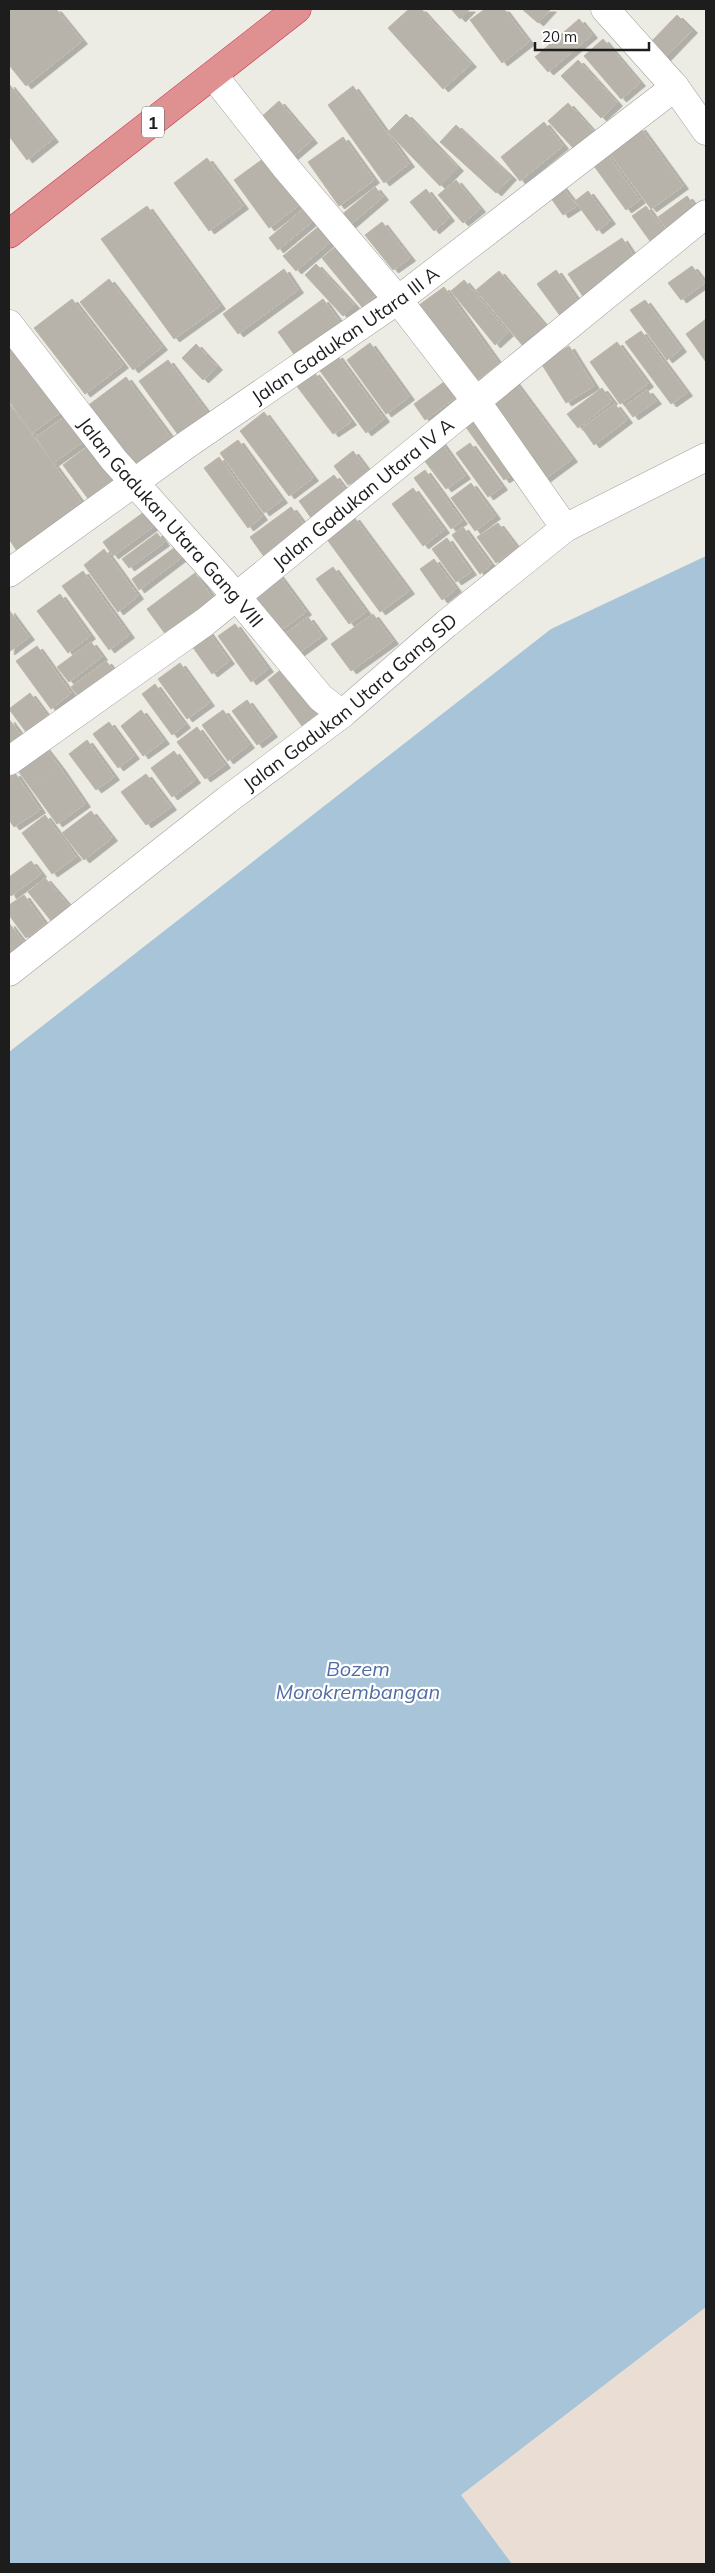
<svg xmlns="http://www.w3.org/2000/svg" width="715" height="2573" font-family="Mulish,sans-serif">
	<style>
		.military { fill: #eaded4 }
		.water { fill: #a7c4d8 }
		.building { fill: #b7b2aa; stroke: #beb5a7; filter: url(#shadow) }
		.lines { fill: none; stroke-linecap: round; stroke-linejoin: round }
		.minor-casing { stroke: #a1a1a1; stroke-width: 29 }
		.highway-casing { stroke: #cb314b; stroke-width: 29 }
		.minor { stroke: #fff; stroke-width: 28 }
		.highway { stroke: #df9192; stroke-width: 28 }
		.labels { text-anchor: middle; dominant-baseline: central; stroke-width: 4.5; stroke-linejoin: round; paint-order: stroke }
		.shield { fill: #fff; stroke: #616161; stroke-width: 1 }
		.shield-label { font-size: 18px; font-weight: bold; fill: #1d1d1d }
		.street-label { font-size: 19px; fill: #1d1d1d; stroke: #fff }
		.water-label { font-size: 20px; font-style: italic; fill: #516ca5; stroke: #fff }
	</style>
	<defs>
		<filter id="shadow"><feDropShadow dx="5.5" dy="3" stdDeviation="0" flood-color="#0004"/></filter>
	</defs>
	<rect width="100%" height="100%" fill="#edece4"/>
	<polygon class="military" points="706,2307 706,2564 512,2564 461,2495"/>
	<polygon class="water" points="706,556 706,2307 461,2495 512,2564 9,2564 9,1052 551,629"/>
	<g class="building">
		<polygon points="9,9 56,9 82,41 26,86 9,65"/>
		<polygon points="409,9 421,9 471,64 443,89 388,28"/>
		<polygon points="451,9 470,9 460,19"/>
		<polygon points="485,9 504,9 529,42 502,63 470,20"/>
		<polygon points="522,9 551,9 538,23"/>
		<polygon points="677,15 692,30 663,60 648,45"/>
		<polygon points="579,19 592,35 548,72 535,57"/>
		<polygon points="603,39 640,83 621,99 584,56"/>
		<polygon points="578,60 617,103 601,118 561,76"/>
		<polygon points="9,84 53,139 27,160 9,136"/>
		<polygon points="353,86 409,164 384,183 328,105"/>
		<polygon points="279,101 312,140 291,158 259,119"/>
		<polygon points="568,103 593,131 574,149 548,121"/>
		<polygon points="406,114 458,168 440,186 388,132"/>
		<polygon points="544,122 563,146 520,181 501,157"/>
		<polygon points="456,125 511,177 496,193 440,142"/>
		<polygon points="640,127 683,186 651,209 608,151"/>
		<polygon points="343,137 374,180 339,206 308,162"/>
		<polygon points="603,149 640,200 626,210 589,159"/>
		<polygon points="267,156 302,203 269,228 234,180"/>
		<polygon points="207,158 243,206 209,231 174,183"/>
		<polygon points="456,180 480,209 463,223 438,195"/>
		<polygon points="560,184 577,206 563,215 548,194"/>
		<polygon points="375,187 383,197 349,226 340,216"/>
		<polygon points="426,189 449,218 434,231 410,202"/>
		<polygon points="588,191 610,221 597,231 575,201"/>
		<polygon points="687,196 699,212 670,234 658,217"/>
		<polygon points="147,206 220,306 174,339 101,239"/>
		<polygon points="646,206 669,238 655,248 632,216"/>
		<polygon points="303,209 313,221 278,250 269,238"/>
		<polygon points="382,222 410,258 393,270 365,235"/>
		<polygon points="323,223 335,238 296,271 283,256"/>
		<polygon points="622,238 637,261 584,298 568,274"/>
		<polygon points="341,242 381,290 362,307 322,258"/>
		<polygon points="316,264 354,305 343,316 305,275"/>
		<polygon points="692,266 705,283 681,300 668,283"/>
		<polygon points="284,269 298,290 238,334 223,314"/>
		<polygon points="556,270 580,304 561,317 537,284"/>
		<polygon points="499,271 546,327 523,346 476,290"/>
		<polygon points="109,279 162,347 133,370 80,302"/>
		<polygon points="464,280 508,333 495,345 451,291"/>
		<polygon points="444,287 499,364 471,384 415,308"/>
		<polygon points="72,299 123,365 85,394 34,328"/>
		<polygon points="323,299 341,324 296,357 278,332"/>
		<polygon points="645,300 681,349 667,360 630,310"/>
		<polygon points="706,319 706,362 686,334"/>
		<polygon points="9,325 68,407 32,433 9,401"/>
		<polygon points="641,331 687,393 671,404 625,342"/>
		<polygon points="617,342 648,384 620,404 590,362"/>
		<polygon points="370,343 409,397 386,414 347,360"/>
		<polygon points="196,344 217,367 203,380 182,358"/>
		<polygon points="569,346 594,386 566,403 541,363"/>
		<polygon points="337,355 384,419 366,433 318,368"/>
		<polygon points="168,360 209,415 179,436 139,381"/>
		<polygon points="314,372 351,422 333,434 296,385"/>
		<polygon points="126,377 177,446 136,476 86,407"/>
		<polygon points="448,379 459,395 425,420 414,404"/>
		<polygon points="514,381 572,459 545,479 487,401"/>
		<polygon points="602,388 612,401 578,428 567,414"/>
		<polygon points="647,390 656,401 633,417 625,406"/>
		<polygon points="9,403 84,506 19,554 9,539"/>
		<polygon points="615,404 627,420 594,445 582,428"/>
		<polygon points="479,411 521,468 504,480 463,423"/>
		<polygon points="72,412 90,437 53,463 36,437"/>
		<polygon points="264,412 313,478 289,496 240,431"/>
		<polygon points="238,440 282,500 264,513 220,453"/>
		<polygon points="440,441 465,476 446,489 421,456"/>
		<polygon points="93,442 125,485 95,508 63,465"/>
		<polygon points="470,443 502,487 488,497 456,453"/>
		<polygon points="353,451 368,471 348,485 334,466"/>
		<polygon points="219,457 262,517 248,528 204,468"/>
		<polygon points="425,470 462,521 451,529 414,478"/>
		<polygon points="334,475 350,496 314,522 299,501"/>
		<polygon points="471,483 495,516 475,531 451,498"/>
		<polygon points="413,488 444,530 423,546 392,504"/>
		<polygon points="291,507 306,527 265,558 250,537"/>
		<polygon points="144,512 154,526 113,556 103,542"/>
		<polygon points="354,517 409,591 380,612 326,538"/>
		<polygon points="498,523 517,548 496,563 477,537"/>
		<polygon points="463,527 491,565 480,574 452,535"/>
		<polygon points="157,533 164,543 129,568 122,559"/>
		<polygon points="447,538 471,572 456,582 432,549"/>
		<polygon points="174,548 181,558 139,590 132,579"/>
		<polygon points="104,549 138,596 118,612 84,565"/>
		<polygon points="434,559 456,589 442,600 420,569"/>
		<polygon points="333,567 366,612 349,624 316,579"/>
		<polygon points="83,571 129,635 109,650 62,586"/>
		<polygon points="195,573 214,600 166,635 147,609"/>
		<polygon points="278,574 306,612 276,634 248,596"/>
		<polygon points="60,594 90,636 68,653 37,611"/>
		<polygon points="9,610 29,637 9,652"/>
		<polygon points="373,614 393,641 351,671 331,644"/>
		<polygon points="308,617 322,636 292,658 278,639"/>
		<polygon points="235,624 268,669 251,682 218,636"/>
		<polygon points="206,629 229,661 212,674 189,642"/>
		<polygon points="91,642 102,657 69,682 57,667"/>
		<polygon points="37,646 71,693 51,709 16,661"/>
		<polygon points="106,661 118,676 83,702 71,687"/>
		<polygon points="180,663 209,703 187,719 158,679"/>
		<polygon points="288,664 322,710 302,726 268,680"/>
		<polygon points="155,684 185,725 172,735 142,694"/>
		<polygon points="30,693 50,720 29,736 9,709"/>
		<polygon points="247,700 272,734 257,745 232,711"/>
		<polygon points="141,710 164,741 143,756 121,726"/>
		<polygon points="223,710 249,745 228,761 202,725"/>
		<polygon points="9,719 23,738 9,749"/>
		<polygon points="109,722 134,756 118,768 93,734"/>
		<polygon points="197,727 225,765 205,779 177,742"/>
		<polygon points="87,740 114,777 96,790 69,754"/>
		<polygon points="42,744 59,766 30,787 13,764"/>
		<polygon points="174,751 195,780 172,797 151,768"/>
		<polygon points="59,766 85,804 57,824 30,787"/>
		<polygon points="15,773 40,810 14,827 9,820 9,777"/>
		<polygon points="146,774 171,807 146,825 121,792"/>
		<polygon points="91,811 112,838 84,860 62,833"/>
		<polygon points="45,815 76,857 52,874 22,833"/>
		<polygon points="31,861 41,874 11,896 9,892 9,877"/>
		<polygon points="45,878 70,907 52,922 28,892"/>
		<polygon points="24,895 45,924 26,938 9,915 9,905"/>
		<polygon points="9,923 24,943 9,954"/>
	</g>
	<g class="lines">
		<g class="minor-casing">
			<g id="minor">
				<polyline points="605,9 675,87 706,131"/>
				<polyline points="213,75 287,169 398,300 476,401 565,528"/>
				<path id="s1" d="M9,324L114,460L236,596L321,698L342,714"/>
				<path id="s2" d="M9,573L189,443L398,300L675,87"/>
				<path id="s3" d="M9,761L205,622L706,214"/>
				<path id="s4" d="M9,972L227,800L342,714L446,624L565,528L706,457"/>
			</g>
		</g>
		<g class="highway-casing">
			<polyline id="highway" points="9,234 297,9"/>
		</g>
		<use href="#minor" class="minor"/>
		<use href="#highway" class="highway"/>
	</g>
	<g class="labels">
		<rect class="shield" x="142" y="106.5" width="22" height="31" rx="4"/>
		<g class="shield-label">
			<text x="153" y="122">1</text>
		</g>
		<g class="street-label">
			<text stroke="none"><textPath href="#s2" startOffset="412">Jalan Gadukan Utara III A</textPath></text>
			<text stroke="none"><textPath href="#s3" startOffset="444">Jalan Gadukan Utara IV A</textPath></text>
			<text stroke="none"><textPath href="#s1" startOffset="256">Jalan Gadukan Utara Gang VIII</textPath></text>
			<text stroke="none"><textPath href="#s4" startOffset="435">Jalan Gadukan Utara Gang SD</textPath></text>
		</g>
		<g class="water-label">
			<text x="358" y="1668">Bozem<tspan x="358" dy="23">Morokrembangan</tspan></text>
		</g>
	</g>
	<rect width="715" height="2573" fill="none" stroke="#1d1d1d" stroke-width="20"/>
	<path d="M535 42v8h114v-8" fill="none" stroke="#1d1d1d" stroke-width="2.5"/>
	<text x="542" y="42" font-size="15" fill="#1d1d1d" stroke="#ffffff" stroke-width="4" paint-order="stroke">20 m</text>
</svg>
